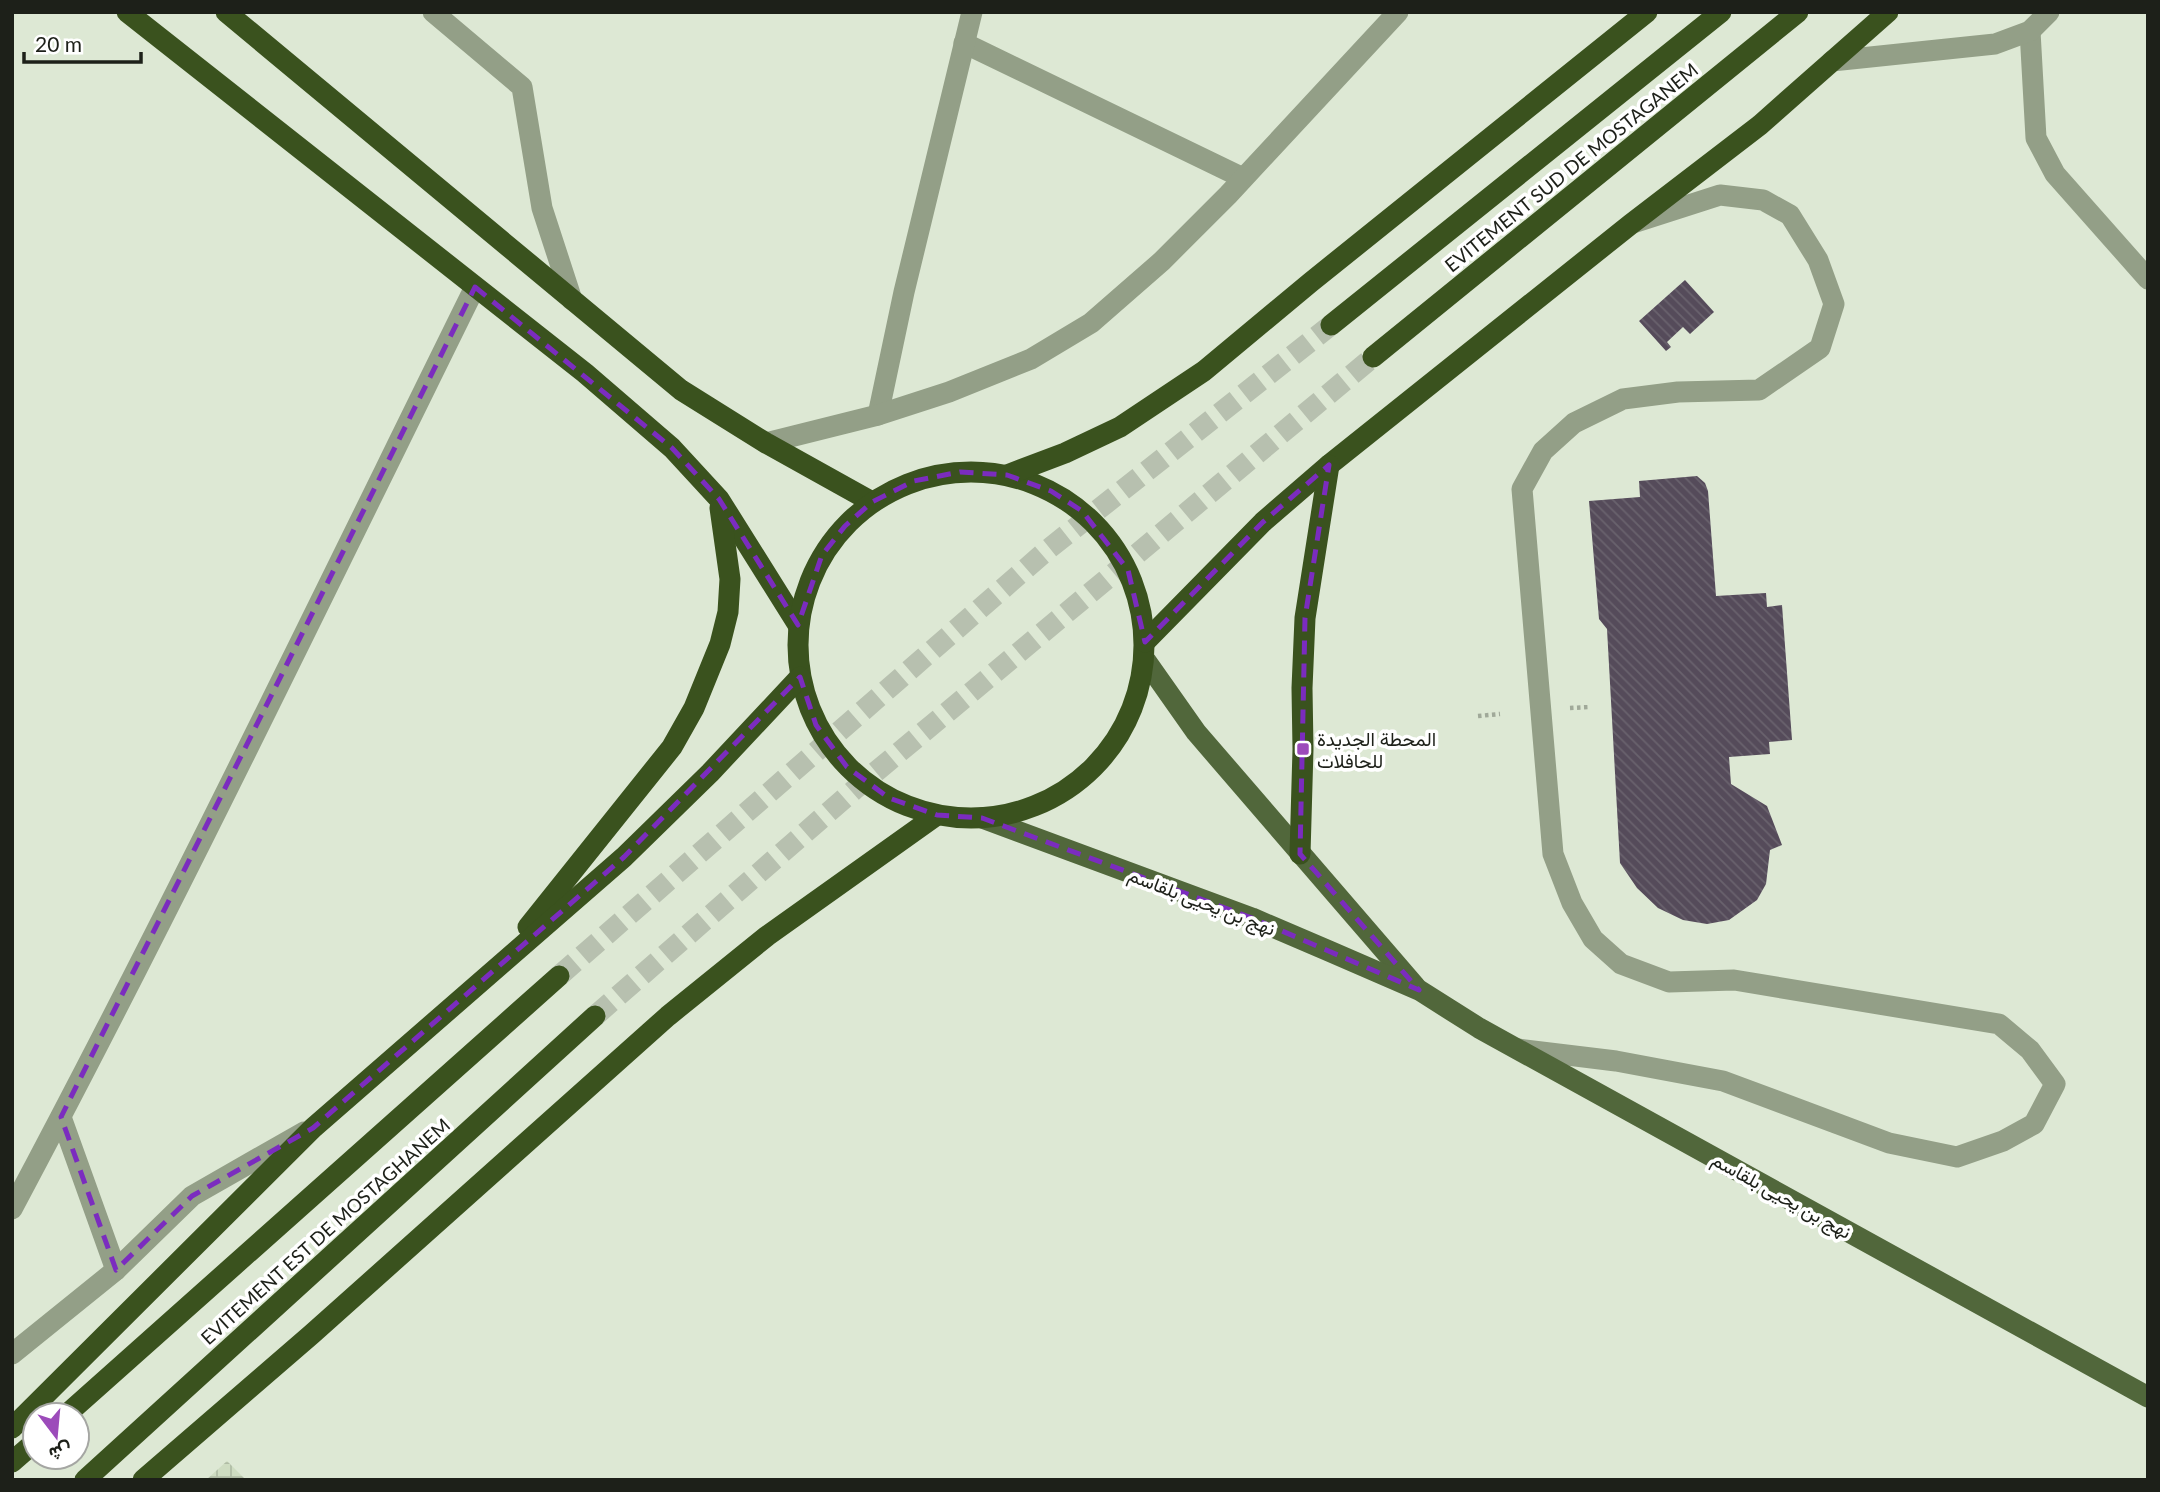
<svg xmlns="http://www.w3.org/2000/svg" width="2160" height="1492" font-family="Lato,Vazirmatn,sans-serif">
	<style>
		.industrial { fill: url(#industrial-grid) }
		.building { fill: url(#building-back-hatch) }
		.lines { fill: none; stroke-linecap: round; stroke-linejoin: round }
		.highway-tunnel { stroke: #b7c0af; stroke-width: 21; stroke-dasharray: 21 10; stroke-linecap: butt }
		.path { stroke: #a0a999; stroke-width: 4.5; stroke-dasharray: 3.5 3.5; stroke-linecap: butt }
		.minor { stroke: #939f87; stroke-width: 21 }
		.major { stroke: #51673b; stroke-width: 21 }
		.highway { stroke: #3a521e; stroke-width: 21 }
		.marked { fill: none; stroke: #7b2cbf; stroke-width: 5; stroke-dasharray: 14 9; stroke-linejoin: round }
		.poi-dot { fill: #9c4bba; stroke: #fff; stroke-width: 2.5 }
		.labels { text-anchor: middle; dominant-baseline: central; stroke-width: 7; stroke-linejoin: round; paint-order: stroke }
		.street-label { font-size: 19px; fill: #1d2019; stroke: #fff }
		.poi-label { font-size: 19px; fill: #1d2019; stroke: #fff; text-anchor: start }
	</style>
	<defs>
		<pattern id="industrial-grid" width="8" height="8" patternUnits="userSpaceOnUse" patternTransform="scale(1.75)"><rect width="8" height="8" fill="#cedcc1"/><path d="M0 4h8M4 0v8" fill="none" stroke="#b0bca5"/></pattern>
		<pattern id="building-back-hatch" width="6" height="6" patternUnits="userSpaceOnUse" patternTransform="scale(1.75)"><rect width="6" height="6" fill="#554b5a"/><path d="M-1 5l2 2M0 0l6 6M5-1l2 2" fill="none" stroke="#69626d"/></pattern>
	</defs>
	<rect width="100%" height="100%" fill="#dde8d4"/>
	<polygon class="industrial" points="227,1461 246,1480 206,1480"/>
	<g class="building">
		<polygon points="1685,280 1714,312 1690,334 1683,327 1667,342 1671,347 1666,351 1639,321"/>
		<polygon points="1697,476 1705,483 1708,491 1716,596 1766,593 1767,607 1782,605 1792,740 1769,742 1770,754 1729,757 1731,784 1767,806 1782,845 1770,850 1766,884 1757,900 1729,920 1707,924 1683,920 1658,908 1637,888 1620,863 1607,629 1599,619 1589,501 1640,497 1639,481"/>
	</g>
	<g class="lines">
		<g class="highway-tunnel">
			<polyline points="559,976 1046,551 1331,325"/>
			<polyline points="595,1016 854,790 1373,357"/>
		</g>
		<g class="path">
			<polyline points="1570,708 1590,707"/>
			<polyline points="1478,716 1500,714"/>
		</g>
		<g class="minor">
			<polyline points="433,12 522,87 542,208 572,300"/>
			<polyline points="2030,31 2036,138 2055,174 2148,279"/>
			<polyline points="964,43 1243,178"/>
			<polyline points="1832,61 1995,44 2030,31 2049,12"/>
			<polyline points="878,415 904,292 972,12"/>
			<polyline points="766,443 878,415 949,392 1031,359 1091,323 1162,261 1228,195 1398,12"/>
			<polyline points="1518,1049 1616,1061 1723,1081 1889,1143 1957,1157 2003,1141 2034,1124 2055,1084 2030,1050 1999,1024 1734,980 1669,982 1621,964 1593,939 1572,903 1553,854 1522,489 1543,451 1574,423 1623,399 1678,392 1759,390 1820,348 1834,304 1818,260 1790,215 1763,200 1720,195 1636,222"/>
			<polyline points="61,1117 116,1270"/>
			<path d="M12,1209C174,905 323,595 475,287"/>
			<polyline points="12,1354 116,1270 192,1196 304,1132"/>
		</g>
		<g class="major">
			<polyline points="1146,661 1196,732 1415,986"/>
			<polyline points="982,818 1252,918 1329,951 1419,990 1479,1028 2148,1397"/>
		</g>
		<g class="highway">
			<polyline points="127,12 585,373 672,448 719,499 798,625"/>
			<polyline points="226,12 681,390 766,443 872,502"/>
			<polyline points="1331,325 1721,12"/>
			<polyline points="1373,357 1798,12"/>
			<circle cx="971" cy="645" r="173"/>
			<polyline points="1007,475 1065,453 1120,427 1204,371 1311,282 1647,12"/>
			<polyline points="1145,642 1263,522 1329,465 1631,224 1760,125 1888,12"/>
			<polyline points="1300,854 1303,749 1302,688 1305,618 1329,465"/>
			<polyline points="528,927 672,747 694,708 720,644 728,612 730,579 720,508"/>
			<polyline points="66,1415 559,976"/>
			<polyline points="12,1428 313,1128 624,857 710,773 800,677"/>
			<polyline points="12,1462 35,1442"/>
			<polyline points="85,1480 595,1016"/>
			<polyline points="143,1480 312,1334 668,1016 767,936 937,815"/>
		</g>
	</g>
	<path class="marked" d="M475,287L672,448L719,499L798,625L822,555L845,526L872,502L914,481L960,472L1007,475L1051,491L1082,511L1128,570L1145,642L1263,522L1329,465L1305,618L1300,854L1419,990L1252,918L982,818L937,815L889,798L847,767L816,725L800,677L624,857L313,1128L192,1196L116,1270L61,1117Z"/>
	<rect class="poi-dot" x="1296" y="742" width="14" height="14" rx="3.5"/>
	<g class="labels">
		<g class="street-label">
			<text transform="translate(1571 167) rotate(-39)">EVITEMENT SUD DE MOSTAGANEM</text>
			<text transform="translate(1202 901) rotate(21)">نهج بن يحيى بلقاسم</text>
			<text transform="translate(1782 1195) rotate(29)">نهج بن يحيى بلقاسم</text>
			<text transform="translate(325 1231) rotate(-42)">EVITEMENT EST DE MOSTAGHANEM</text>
		</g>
		<g class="poi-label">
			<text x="1317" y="738">المحطة الجديدة<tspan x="1317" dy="22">للحافلات</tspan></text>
		</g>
	</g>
	<rect width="2160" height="1492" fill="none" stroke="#1d2019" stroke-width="28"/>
	<g transform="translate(56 1436) rotate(164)"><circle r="33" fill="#ffffff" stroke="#a5a6a3" stroke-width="2"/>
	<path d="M0-5L12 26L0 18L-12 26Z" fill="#9c4bba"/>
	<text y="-10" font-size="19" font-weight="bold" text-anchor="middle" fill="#1d2019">ش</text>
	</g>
	<path d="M24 52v10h117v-10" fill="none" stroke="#1d2019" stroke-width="3.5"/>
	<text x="35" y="52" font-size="21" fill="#1d2019" stroke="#ffffff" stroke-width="5" paint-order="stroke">20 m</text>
</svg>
